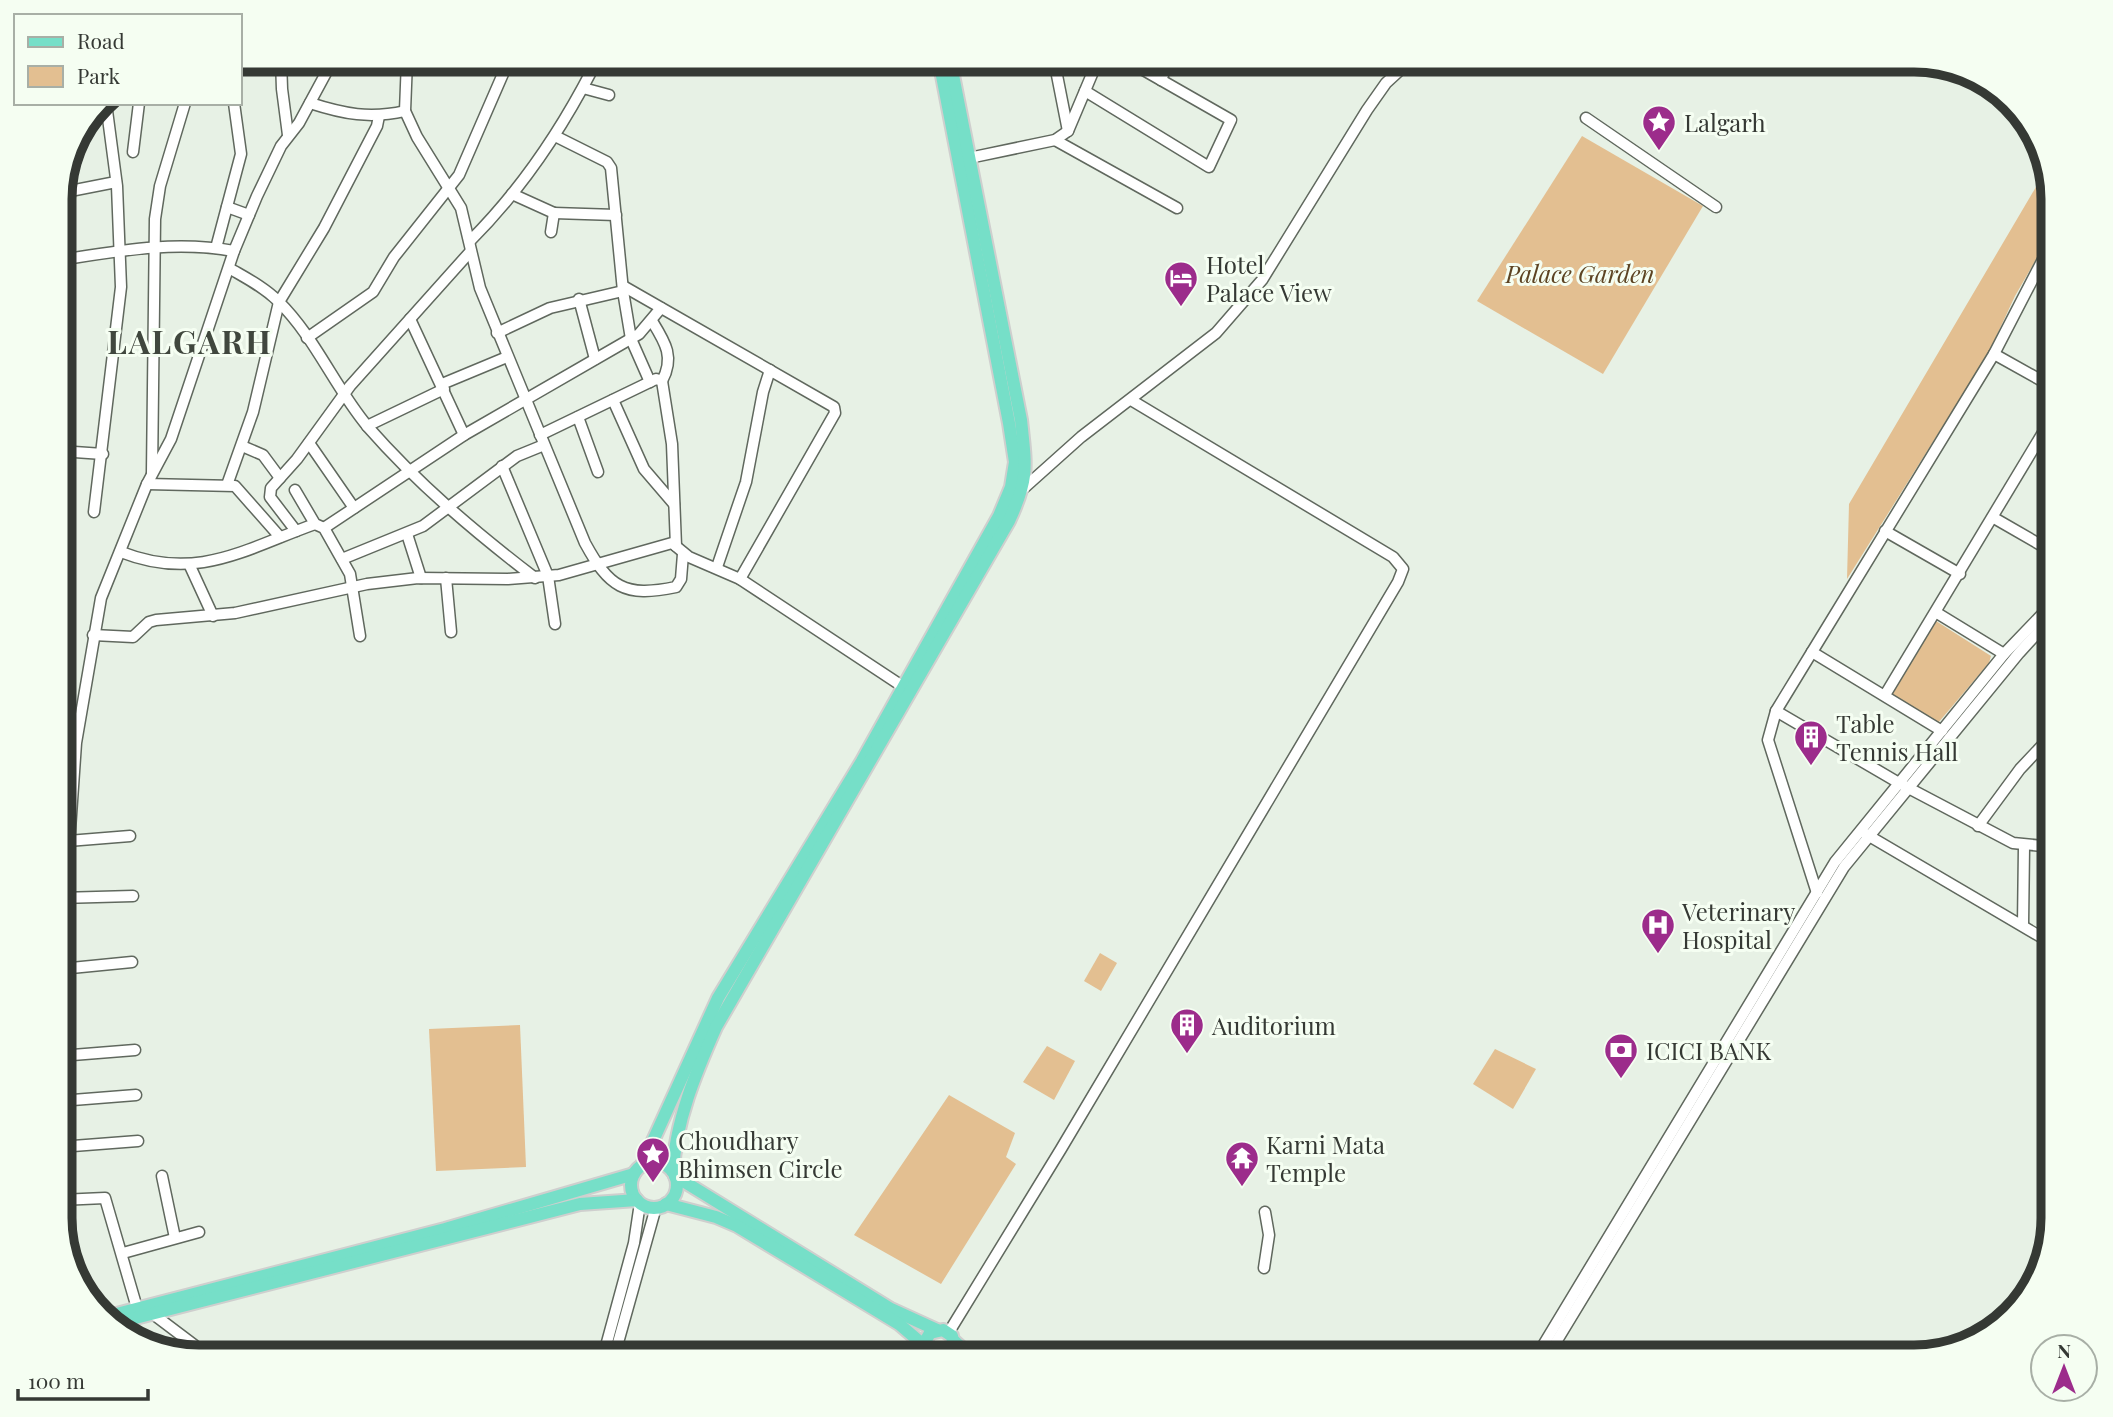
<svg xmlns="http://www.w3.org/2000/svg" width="2113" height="1417" font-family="'Playfair Display',serif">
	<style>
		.green { fill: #e3bf91 }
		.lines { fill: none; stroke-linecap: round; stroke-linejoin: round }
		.minor-casing { stroke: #60685e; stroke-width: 13 }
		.major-casing { stroke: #cfcfce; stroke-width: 16 }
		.minor { stroke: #fff; stroke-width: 10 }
		.major { stroke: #76dfc8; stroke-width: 12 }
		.labels { text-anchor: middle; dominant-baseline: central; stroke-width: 6; stroke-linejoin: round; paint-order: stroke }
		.poi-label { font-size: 24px; fill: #353934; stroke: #f5fef2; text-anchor: start }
		.park-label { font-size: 24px; font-style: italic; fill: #5c4322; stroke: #f5fef2 }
		.district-label { font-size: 32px; font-weight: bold; letter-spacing: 2px; fill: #40473e; stroke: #f5fef2 }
		.rim { fill: none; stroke: #353934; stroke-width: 9 }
	</style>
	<rect width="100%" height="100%" fill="#e7f1e5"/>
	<g class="green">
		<polygon points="1582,136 1703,206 1603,374 1477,301"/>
		<polygon points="2046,170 2053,199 2053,230 2015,296 1988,354 1847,579 1849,504"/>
		<polygon points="1936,621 1991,656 1989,663 1938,723 1892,694"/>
		<polygon points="1100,953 1117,963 1101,991 1084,981"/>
		<polygon points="520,1025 526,1167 436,1171 429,1029"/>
		<polygon points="1047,1046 1075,1061 1054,1100 1023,1082"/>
		<polygon points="1495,1049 1536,1069 1513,1109 1473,1084"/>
		<polygon points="949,1095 1015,1133 1006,1157 1016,1164 941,1284 854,1235"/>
	</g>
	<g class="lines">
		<g class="minor-casing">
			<g id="minor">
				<polyline points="281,60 282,89 288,135"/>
				<path d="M407,60L405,111L417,137L461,208L480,288L585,543C609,587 624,598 676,587L681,579L683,554"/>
				<polyline points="1054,60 1068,131"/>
				<polyline points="1126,60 1161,80 1169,60"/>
				<polyline points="583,88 609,95"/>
				<polyline points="1085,91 1209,167 1231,120 1161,80"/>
				<path d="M310,103C344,114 370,119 405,111"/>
				<polyline points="1586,118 1716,207"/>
				<polyline points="555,136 607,162 611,168 623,291 631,339 650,382"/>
				<polyline points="1055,140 1177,208"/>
				<polyline points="133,152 139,103"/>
				<polyline points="969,158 1055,140 1068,131 1098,60"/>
				<polyline points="66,164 69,192"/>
				<polyline points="60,193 116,182"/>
				<polyline points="512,194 554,213 551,232"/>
				<polyline points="227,207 249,215"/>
				<polyline points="554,213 616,215"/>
				<path d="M470,241C520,191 560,132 592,70V60"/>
				<polyline points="216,248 241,154 234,103"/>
				<path d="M60,260C118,251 175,240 234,251"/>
				<path d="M229,268C246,278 264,287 278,301C315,337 335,388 368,427C418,484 475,532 535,578"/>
				<polyline points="623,286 834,407 835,413 740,579"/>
				<polyline points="579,299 595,359"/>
				<polyline points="410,319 464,435"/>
				<path d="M652,321C665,342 675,357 662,381"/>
				<polyline points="497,333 550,308 623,291"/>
				<polyline points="307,338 373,292 394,257 459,175 509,60"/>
				<polyline points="1994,354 2053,387"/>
				<polyline points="442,384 507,357"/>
				<polyline points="613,400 644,469 674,504"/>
				<polyline points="578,417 598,472"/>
				<polyline points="367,426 444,389"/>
				<polyline points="540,435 656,379 662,381 672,444 676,546"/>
				<polyline points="309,443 354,508"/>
				<polyline points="242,446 263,455 280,478"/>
				<polyline points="60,451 103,454"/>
				<polyline points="502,466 548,576 555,624"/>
				<polyline points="152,473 155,219 160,186 185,103"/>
				<polyline points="147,484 235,486 280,537"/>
				<polyline points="227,485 253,412 279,302 324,228 377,126 379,116"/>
				<polyline points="1024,488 1081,437 1216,333 1262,280 1367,110 1386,83 1411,60"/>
				<polyline points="295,490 315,524 324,528 350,574 360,636"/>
				<polyline points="94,512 121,287 117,186 106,103"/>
				<polyline points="1994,518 2053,552"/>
				<polyline points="324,528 464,435 639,334 661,308"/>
				<polyline points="296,531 270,497 271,488 297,459 350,386 470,252"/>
				<polyline points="1885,531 1960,574"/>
				<polyline points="407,534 421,578"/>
				<path d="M121,552C197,582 245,549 315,524"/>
				<polyline points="342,559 423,526 517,456 544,445"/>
				<polyline points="190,566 213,616"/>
				<polyline points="717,567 746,482 763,392 770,370"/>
				<polyline points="446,578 451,632"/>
				<polyline points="1937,613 2004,654"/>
				<polyline points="93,635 133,637 149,622 156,620 235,613 367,584 418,578 508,579 559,575 672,543 689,557 740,579 902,686"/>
				<polyline points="1812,652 1776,711 1768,740 1817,893"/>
				<polyline points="1885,695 2053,416"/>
				<polyline points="1776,711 1899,783 2013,843 2053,847"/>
				<polyline points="1942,731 1812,652 1994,354 2053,240"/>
				<polyline points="60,753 71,778"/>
				<polyline points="1978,826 2020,769 2053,734"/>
				<polyline points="1864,833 2053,944"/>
				<polyline points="68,841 130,836"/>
				<polyline points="60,898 133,896"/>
				<polyline points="2023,925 2024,847"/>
				<polyline points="61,969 132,962"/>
				<polyline points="60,975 76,743 101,598 147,484 171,439 234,251 257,196 281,146 299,123 333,60"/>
				<polyline points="60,1056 135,1050"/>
				<polyline points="60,1101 136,1095"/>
				<polyline points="60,1147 138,1141"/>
				<polyline points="162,1176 175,1238"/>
				<polyline points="60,1200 105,1198 137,1308"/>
				<polyline points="123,1253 199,1232"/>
				<polyline points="1264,1268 1269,1235 1265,1212"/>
				<polyline points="153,1314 210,1357"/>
				<polyline points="949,1332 1061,1149 1398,582 1403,569 1393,557 1131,400"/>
				<polyline points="603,1357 634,1243 640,1203"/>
				<polyline points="614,1357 656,1207"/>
				<polyline points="1536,1357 1835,862 2004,654 2053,603"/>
				<polyline points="1547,1357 1844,867 2019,653 2053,616"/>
			</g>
		</g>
		<g class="major-casing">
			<g id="major">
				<circle cx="654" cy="1185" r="23"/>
				<polyline points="642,1165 718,998 862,761 999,516 1011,487 1015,462 1009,423 939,60"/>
				<path d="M673,1172C675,1122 696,1072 716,1027L1009,521C1029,478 1026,467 1021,420L950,60"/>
				<polyline points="675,1176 891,1309 937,1330"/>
				<polyline points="666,1204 716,1217 737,1226 899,1324 927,1348"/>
				<polyline points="105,1317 445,1229 634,1174"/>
				<polyline points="112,1324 580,1204 637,1200"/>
				<polyline points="954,1341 972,1357"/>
				<polyline points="937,1357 930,1354 926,1340 930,1333 943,1330 952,1336 954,1348 945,1357 939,1357"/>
			</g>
		</g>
		<use href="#minor" class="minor"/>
		<use href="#major" class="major"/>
	</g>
	<defs>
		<g id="sight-pin" transform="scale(1.75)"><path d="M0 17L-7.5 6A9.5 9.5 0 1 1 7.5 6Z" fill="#9c2c8b" stroke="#f5fef2"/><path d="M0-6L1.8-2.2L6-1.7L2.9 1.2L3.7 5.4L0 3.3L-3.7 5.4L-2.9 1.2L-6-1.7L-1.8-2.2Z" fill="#fff"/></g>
		<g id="hotel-pin" transform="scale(1.75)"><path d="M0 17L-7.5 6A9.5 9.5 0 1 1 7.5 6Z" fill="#9c2c8b" stroke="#f5fef2"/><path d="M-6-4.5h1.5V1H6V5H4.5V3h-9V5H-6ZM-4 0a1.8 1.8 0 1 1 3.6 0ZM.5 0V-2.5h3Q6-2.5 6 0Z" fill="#fff"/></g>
		<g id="building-pin" transform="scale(1.75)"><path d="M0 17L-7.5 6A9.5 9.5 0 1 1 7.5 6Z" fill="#9c2c8b" stroke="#f5fef2"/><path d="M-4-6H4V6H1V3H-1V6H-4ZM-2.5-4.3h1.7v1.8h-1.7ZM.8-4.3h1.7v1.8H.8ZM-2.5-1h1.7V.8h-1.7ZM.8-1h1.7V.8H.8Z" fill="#fff"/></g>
		<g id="hospital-pin" transform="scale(1.75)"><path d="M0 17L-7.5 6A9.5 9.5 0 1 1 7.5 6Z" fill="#9c2c8b" stroke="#f5fef2"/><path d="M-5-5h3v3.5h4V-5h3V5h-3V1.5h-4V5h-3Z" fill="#fff"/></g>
		<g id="bank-pin" transform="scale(1.75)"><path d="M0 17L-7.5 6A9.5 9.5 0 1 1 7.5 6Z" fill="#9c2c8b" stroke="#f5fef2"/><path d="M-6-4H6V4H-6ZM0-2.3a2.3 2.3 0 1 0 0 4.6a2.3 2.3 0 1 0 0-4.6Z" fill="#fff"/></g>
		<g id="temple-pin" transform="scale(1.75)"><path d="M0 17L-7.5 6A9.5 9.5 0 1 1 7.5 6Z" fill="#9c2c8b" stroke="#f5fef2"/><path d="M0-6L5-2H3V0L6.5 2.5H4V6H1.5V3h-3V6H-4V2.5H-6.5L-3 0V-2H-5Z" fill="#fff"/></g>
	</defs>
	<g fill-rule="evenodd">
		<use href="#sight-pin" x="1659" y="122"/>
		<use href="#hotel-pin" x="1181" y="278"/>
		<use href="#building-pin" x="1811" y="737"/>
		<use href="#hospital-pin" x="1658" y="925"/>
		<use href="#building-pin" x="1187" y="1025"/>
		<use href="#bank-pin" x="1621" y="1050"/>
		<use href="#sight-pin" x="653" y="1154"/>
		<use href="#temple-pin" x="1242" y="1158"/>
	</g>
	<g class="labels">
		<g class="poi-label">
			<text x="1684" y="122">Lalgarh</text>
			<text x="1206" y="264">Hotel<tspan x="1206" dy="28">Palace View</tspan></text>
			<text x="1836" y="723">Table<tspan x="1836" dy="28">Tennis Hall</tspan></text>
			<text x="1682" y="911">Veterinary<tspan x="1682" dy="28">Hospital</tspan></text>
			<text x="1212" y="1025">Auditorium</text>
			<text x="1646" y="1050">ICICI BANK</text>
			<text x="678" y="1140">Choudhary<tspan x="678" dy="28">Bhimsen Circle</tspan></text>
			<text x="1266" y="1144">Karni Mata<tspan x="1266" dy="28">Temple</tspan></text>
		</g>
		<g class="park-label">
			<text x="1580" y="273">Palace Garden</text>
		</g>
		<g class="district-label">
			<text x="190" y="340">LALGARH</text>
		</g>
	</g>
	<path d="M0 0H2113V1417H0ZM199 72H1914A127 127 0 0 1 2041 199V1218A127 127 0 0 1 1914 1345H199A127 127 0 0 1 72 1218V199A127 127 0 0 1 199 72Z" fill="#f5fef2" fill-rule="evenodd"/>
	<path class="rim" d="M199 72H1914A127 127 0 0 1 2041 199V1218A127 127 0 0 1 1914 1345H199A127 127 0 0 1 72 1218V199A127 127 0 0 1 199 72Z"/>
	<rect x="14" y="14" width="228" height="91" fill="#f5fef2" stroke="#a8afa6" stroke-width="2"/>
	<rect x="28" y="37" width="35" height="10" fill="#76dfc8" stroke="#a8afa6" stroke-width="2"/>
	<text x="77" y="49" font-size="21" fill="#353934">Road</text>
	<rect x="28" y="66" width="35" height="21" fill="#e3bf91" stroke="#a8afa6" stroke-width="2"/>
	<text x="77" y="84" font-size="21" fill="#353934">Park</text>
	<g transform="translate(2064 1368)"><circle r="33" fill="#f5fef2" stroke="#a8afa6" stroke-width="2"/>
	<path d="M0-5L12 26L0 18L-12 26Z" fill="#9c2c8b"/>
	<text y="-10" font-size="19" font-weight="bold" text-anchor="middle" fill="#353934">N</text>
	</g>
	<path d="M18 1389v10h130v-10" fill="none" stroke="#353934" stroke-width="3.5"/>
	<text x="28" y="1389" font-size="21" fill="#353934" stroke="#f5fef2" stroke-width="5" paint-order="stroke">100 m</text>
</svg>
